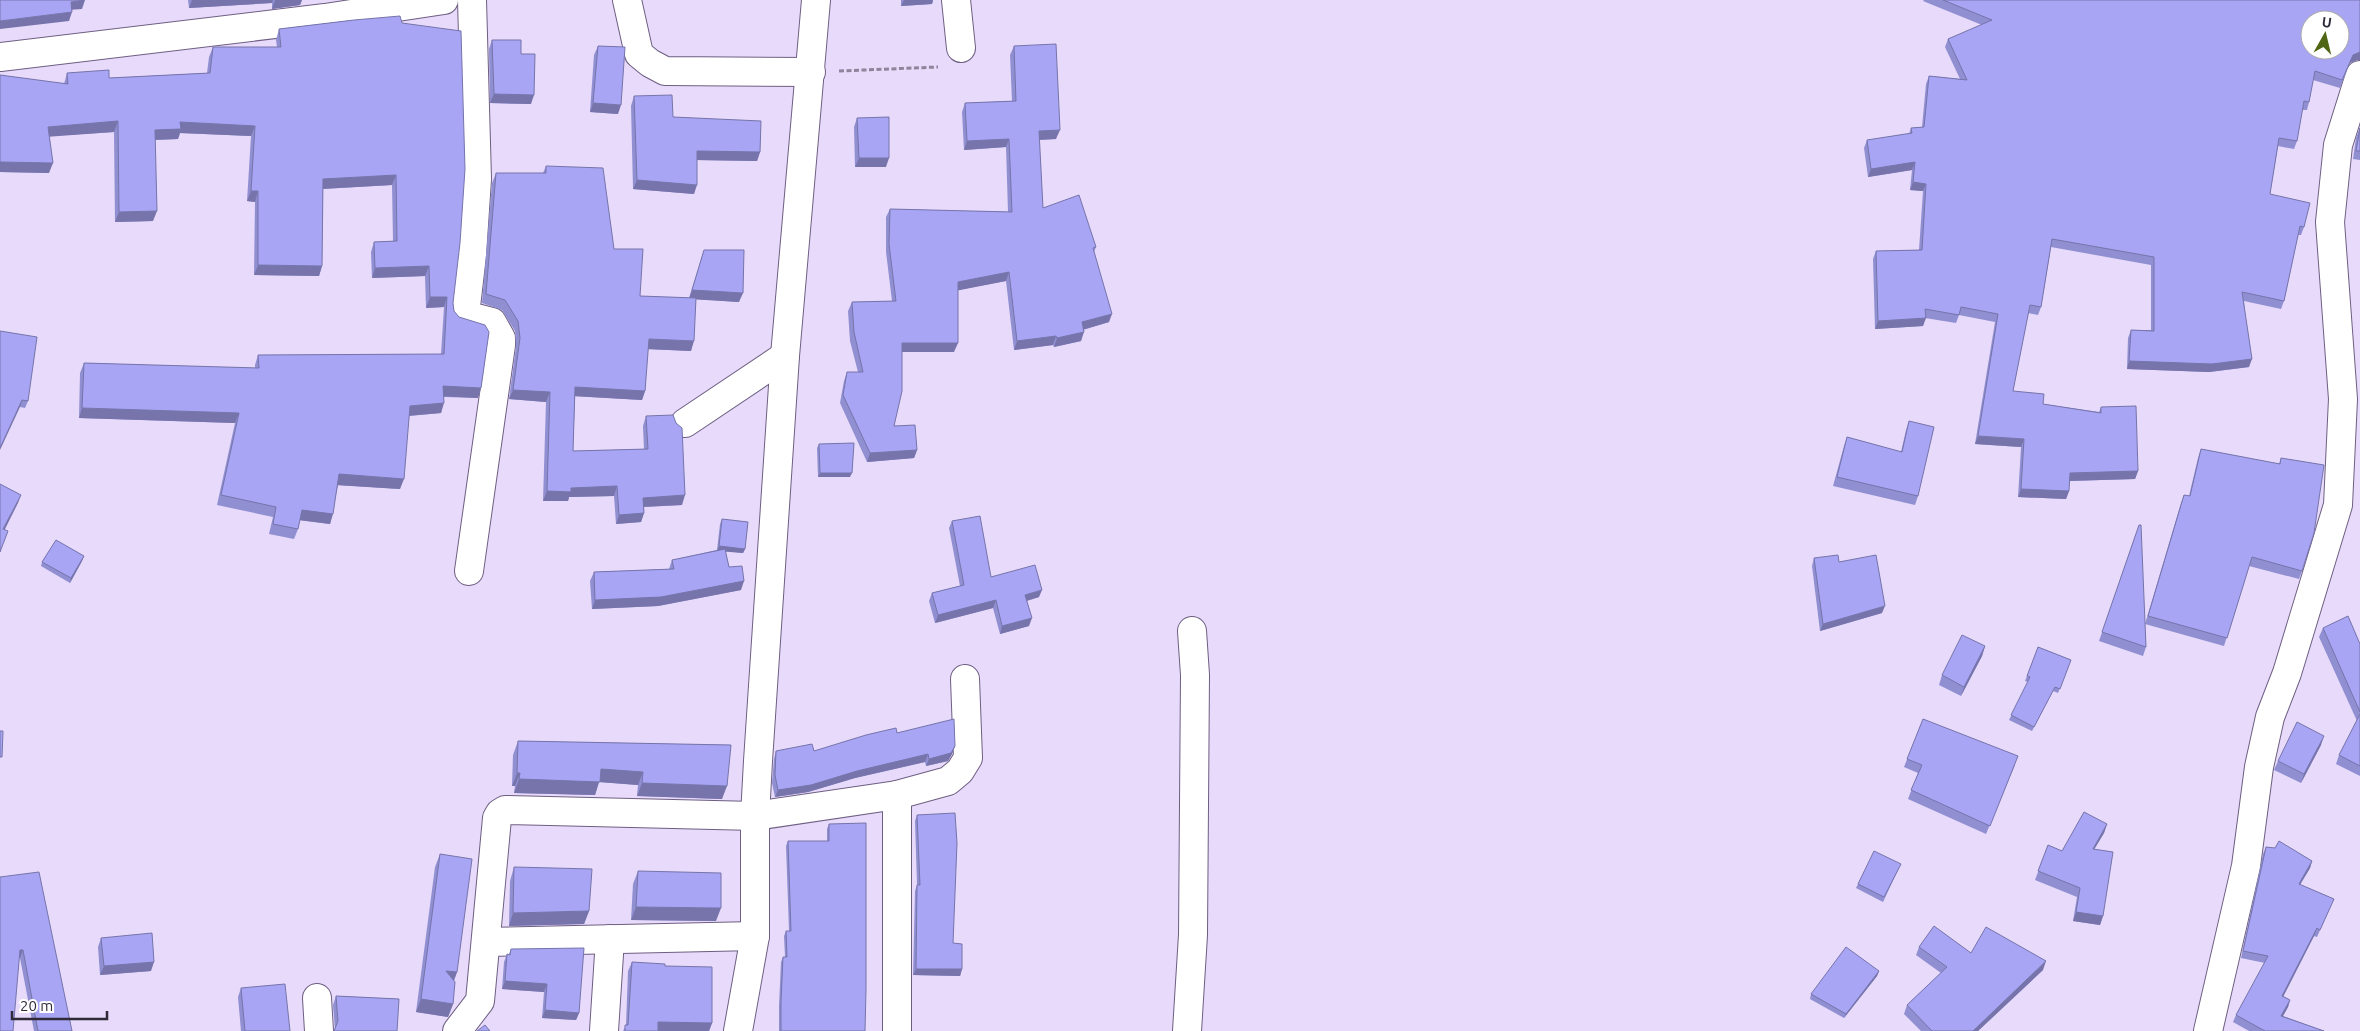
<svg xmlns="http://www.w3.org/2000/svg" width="2360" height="1031" font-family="Ubuntu,sans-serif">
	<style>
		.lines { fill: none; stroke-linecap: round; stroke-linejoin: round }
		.street-casing { stroke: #6e5f82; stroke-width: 30 }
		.path { stroke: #8e849c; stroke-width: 3; stroke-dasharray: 5 2.5; stroke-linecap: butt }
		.street { stroke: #fff; stroke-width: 28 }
		.wall { fill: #908fd2 }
		.shaded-wall { fill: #7674ab }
		.building { fill: #a8a6f4; stroke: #7674ab; fill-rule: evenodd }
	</style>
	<rect width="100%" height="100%" fill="#e7dafa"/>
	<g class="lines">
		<g class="street-casing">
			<g id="street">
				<polyline points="627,0 639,54 650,63 665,71 811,72"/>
				<polyline points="956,0 961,48"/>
				<polyline points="0,57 325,18 444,0"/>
				<polyline points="685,423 785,356"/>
				<polyline points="469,571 501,345 501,338 492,322 465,315 472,255 477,179 472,0"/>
				<polyline points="486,942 755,936"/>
				<polyline points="317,998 319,1031"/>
				<polyline points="457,1031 480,1001 497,818 500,813 505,810 755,816 897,795 948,781 960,771 968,758 965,679"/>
				<polyline points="604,1031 610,939"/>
				<polyline points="738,1031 755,936 755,816 758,761 785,356 816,0"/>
				<polyline points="897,1031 897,795"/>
				<polyline points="1187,1031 1193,935 1195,675 1192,631"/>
				<polyline points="2208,1031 2246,866 2259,767 2270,717 2287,673 2338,505 2343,399 2330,222 2338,145 2360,75"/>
			</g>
		</g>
		<polyline class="path" points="839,71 938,67"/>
		<use href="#street" class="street"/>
	</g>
	<g class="wall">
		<polygon points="188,0 302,0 300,5 272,9 272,3 189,8"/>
		<polygon points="901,0 933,0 932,4 901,6"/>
		<polygon points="1924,0 2360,0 2357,60 2350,63 2340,88 2313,80 2309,102 2307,110 2302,110 2297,141 2294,149 2278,146 2270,194 2304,227 2301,235 2298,235 2284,301 2281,309 2244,301 2249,367 2209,372 2127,369 2128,338 2131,330 2151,330 2151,265 2051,247 2041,307 2038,315 2028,313 2013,391 2043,404 2099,412 2101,407 2138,471 2135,479 2069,481 2069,491 2066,499 2018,497 2021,447 1975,444 1995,322 1959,315 1956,323 1925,318 1923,326 1875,329 1873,259 1876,251 1919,250 1923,191 1910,190 1912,170 1868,177 1864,148 1867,140 1909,134 1911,128 1922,127 1926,84 1929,76 1960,79 1945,47 1948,39 1982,25 1923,1"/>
		<polygon points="354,20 453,303 454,311 481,388 478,398 444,397 441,413 409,416 400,489 338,485 330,524 300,520 298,529 294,539 269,534 273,517 217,505 235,423 79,418 80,373 84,363 255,368 255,365 258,355 441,354 444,307 426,308 425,276 372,278 371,252 374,242 393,241 392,185 323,189 322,266 319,276 254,275 255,202 247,201 251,136 180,133 178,139 155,140 153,221 115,222 114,132 50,136 49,173 0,172 0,75 64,84 67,73 109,78 207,73 209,57 213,47 277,47 276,40 279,29"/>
		<polygon points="492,40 521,54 531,104 490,103 489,49"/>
		<polygon points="598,46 618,114 590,112 594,55"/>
		<polygon points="1014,46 1056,139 1039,140 1043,208 1096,247 1094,252 1109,322 1083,330 1081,341 1054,347 1053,345 1014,350 1006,281 958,290 954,352 902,352 894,426 917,450 914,458 867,462 840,403 844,381 847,372 858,372 850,341 848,311 852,302 892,301 886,252 886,217 890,209 1008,212 1006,147 964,150 962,112 965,103 1012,101 1010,55"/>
		<polygon points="634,96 673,117 760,152 757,161 697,160 694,194 633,189 631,106"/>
		<polygon points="857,118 886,167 855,167 854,127"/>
		<polygon points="2360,127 2360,160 2353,159 2356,138"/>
		<polygon points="546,166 614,249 640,296 689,298 704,250 739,302 696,299 691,351 648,349 645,391 642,400 575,396 573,451 644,449 643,426 646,416 682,505 644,507 644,513 641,522 616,524 614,496 569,497 568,501 543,501 546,402 509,399 516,347 515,331 502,310 482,303 492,183 496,173 543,173"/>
		<polygon points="0,332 28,401 25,408 20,407"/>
		<polygon points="1909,421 1918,496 1915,505 1833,486 1844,446 1847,437 1901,452 1906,430"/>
		<polygon points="819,444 850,477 818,477 817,448"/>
		<polygon points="2201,449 2279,464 2281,458 2302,571 2299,579 2249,566 2224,646 2145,624 2181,503 2184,495 2189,496 2198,458"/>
		<polygon points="722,519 745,549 743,553 725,551 729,567 741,590 658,606 592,609 590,581 594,572 669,569 672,560 717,550 720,524"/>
		<polygon points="952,521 991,577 1039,597 1027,601 1029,626 1000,634 993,608 935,623 929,601 932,593 960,586 949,528"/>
		<polygon points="2139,525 2146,647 2143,656 2099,641"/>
		<polygon points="84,556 82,561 70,583 41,566 42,562"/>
		<polygon points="1814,558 1839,562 1882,613 1820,631 1812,566"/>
		<polygon points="2323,628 2360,644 2360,776 2336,764 2339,755 2357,721 2319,637"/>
		<polygon points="1985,646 1982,656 1961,696 1939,685 1942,675"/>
		<polygon points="2038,647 2071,660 2058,693 2053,691 2032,731 2009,720 2028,682 2025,681"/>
		<polygon points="1923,719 2015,765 1986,834 1908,799 1918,773 1904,767"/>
		<polygon points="897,733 955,746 952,754 948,761 926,766 925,762 855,778 808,792 775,797 772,783 774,759 776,751 814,751"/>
		<polygon points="518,741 731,745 722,799 637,796 638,785 599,782 595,795 514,793 515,786 512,786 513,755"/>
		<polygon points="2321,745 2301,783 2274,770 2278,761"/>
		<polygon points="917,815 953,943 962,969 960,976 913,975 915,891 917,885 915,821"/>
		<polygon points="829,824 865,1031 779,1031 779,1006 781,962 783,957 785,957 784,936 786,931 789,931 786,846 788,841 827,841 827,829"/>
		<polygon points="2107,824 2104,833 2094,849 2103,916 2100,925 2073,921 2077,897 2035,880 2048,845 2062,851"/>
		<polygon points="2266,847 2312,861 2310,868 2300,885 2334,899 2317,937 2314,936 2283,996 2290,1000 2288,1007 2283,1016 2324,1031 2249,1031 2233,1022 2236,1015 2265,963 2241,958 2263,854"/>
		<polygon points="440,854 457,972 454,981 453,1004 448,1017 416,1012 435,867"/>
		<polygon points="514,867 589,911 584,924 509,926 510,881"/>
		<polygon points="1899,868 1883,902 1856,888 1858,884"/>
		<polygon points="638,871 716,921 631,920 633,884"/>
		<polygon points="0,877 72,1031 34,1031 20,958 19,958"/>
		<polygon points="101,938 151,971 100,975 98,947"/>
		<polygon points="1919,947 1971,953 2043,970 1978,1031 1921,1031 1904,1014 1907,1005 1941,973 1916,955"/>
		<polygon points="511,949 579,1013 576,1020 542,1018 544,992 502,989 504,962 507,954 509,954"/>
		<polygon points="632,962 665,966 712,1023 709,1031 623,1031 626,1025 628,971"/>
		<polygon points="1879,971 1877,976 1844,1018 1810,999 1811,994"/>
		<polygon points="241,988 290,1031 241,1031 238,997"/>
		<polygon points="336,996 399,999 335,1030 333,1005"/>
	</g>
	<g class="shaded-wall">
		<polygon points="85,0 82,9 68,10 71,2"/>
		<polygon points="192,0 273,0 272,3 189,8"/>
		<polygon points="275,0 302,0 300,5 272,9"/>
		<polygon points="904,0 933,0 932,4 901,6"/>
		<polygon points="72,12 69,21 0,29 0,21"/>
		<polygon points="2360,52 2360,60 2357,60 2350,63 2340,88 2353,55"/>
		<polygon points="494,94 534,95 531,104 490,103"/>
		<polygon points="593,103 621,105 618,114 590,112"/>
		<polygon points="118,121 114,132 45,137 48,127"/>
		<polygon points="180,122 255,126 251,136 180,133 178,139 151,140 155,130"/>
		<polygon points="1060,130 1056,139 1035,140 1039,131"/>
		<polygon points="1009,139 1006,147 964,150 967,141"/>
		<polygon points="697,151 760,152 757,161 694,160"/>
		<polygon points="859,158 889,158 886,167 855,167"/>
		<polygon points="0,162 53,163 49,173 0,172"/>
		<polygon points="1915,162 1912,170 1868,177 1871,169"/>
		<polygon points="396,175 392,185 320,189 323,179"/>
		<polygon points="637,180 697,185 694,194 633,189"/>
		<polygon points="1913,182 1926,184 1923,191 1910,190"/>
		<polygon points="251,191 258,191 255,202 247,201"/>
		<polygon points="157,211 153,221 115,222 119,212"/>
		<polygon points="258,265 322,266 319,276 254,275"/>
		<polygon points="429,266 425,276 372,278 375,268"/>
		<polygon points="1009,272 1006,281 955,291 958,282"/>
		<polygon points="692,290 743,293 739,302 689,299"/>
		<polygon points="430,297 447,297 444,307 426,308"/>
		<polygon points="1112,314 1109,322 1078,331 1082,322"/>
		<polygon points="1926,318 1923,326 1875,329 1878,321"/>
		<polygon points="1084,332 1081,341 1054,347 1057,338"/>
		<polygon points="1056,336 1053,345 1014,350 1017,341"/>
		<polygon points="649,339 694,341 691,351 645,349"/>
		<polygon points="902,343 958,343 954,352 899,352"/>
		<polygon points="2252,359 2249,367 2209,372 2127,369 2129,361"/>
		<polygon points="443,386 481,388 478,398 439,396"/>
		<polygon points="575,387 645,391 642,400 571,396"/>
		<polygon points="513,390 550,392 546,402 509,399"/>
		<polygon points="22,400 20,407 0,450 0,448"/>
		<polygon points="444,403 441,413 406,416 410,406"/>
		<polygon points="82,408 239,413 235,423 79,418"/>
		<polygon points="1978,436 2024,439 2021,447 1975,444"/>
		<polygon points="917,450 914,458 867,462 870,453"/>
		<polygon points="2138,471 2135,479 2067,481 2070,473"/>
		<polygon points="820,473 852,473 850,477 818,477"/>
		<polygon points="339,474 404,479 400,489 335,485"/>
		<polygon points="617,486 614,496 569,497 568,501 543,501 547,491 571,488"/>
		<polygon points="2021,489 2069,491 2066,499 2018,497"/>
		<polygon points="21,495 18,503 1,537 3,529"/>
		<polygon points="685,495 682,505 640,507 643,498"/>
		<polygon points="302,510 333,514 330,524 298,520"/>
		<polygon points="644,513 641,522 616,524 619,515"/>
		<polygon points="719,546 745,549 743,553 717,551"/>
		<polygon points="84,556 82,561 70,583 71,578"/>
		<polygon points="744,581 741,590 658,606 592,609 595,600"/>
		<polygon points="1042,590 1039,597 1022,602 1025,595"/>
		<polygon points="996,600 993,608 935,623 938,615"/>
		<polygon points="1885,606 1882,613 1820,631 1823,624"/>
		<polygon points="1032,618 1029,626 1000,634 1002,626"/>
		<polygon points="1985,646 1982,656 1961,696 1964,687"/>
		<polygon points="2324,736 2321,745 2301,783 2304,774"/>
		<polygon points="955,746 952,754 948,761 926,766 929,759"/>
		<polygon points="928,754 925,762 855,778 808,792 775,797 778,790"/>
		<polygon points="601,769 643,772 638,785 599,782 595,795 514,793 519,779"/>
		<polygon points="517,773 520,773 515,786 512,786"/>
		<polygon points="642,783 727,786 722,799 637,796"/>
		<polygon points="2107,824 2104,833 2089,858 2093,849"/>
		<polygon points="2312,861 2310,868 2296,891 2299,884"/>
		<polygon points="636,907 721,908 716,921 631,920"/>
		<polygon points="589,911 584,924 509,926 513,913"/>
		<polygon points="2076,912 2103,916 2100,925 2073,921"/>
		<polygon points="2317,928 2314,936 2280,1003 2282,996"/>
		<polygon points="20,950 23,950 20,958 17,958"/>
		<polygon points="2046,961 2043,970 1978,1031 1973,1031"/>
		<polygon points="154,962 151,971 100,975 104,966"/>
		<polygon points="916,969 962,969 960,976 913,975"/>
		<polygon points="446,971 457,972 452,985"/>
		<polygon points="1879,971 1877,976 1844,1018 1846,1014"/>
		<polygon points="505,981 547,984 544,992 502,989"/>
		<polygon points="421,999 453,1004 448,1017 416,1012"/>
		<polygon points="2290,1000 2288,1007 2279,1023 2281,1016"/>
		<polygon points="545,1010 579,1013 576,1020 542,1018"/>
		<polygon points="658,1022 712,1023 709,1031 655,1031"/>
	</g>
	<g class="building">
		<polygon points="0,0 85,0 71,2 72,12 0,21"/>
		<path d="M1943,0H2360V52L2353,55L2342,80L2315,71L2309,102L2304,101L2297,141L2279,138L2270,194L2310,203L2304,227L2300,226L2284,301L2242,292L2252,359L2212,364L2129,361L2131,330L2154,331V257L2052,239L2041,307L2030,305L2013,391L2044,394L2043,404L2101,413V407L2136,406L2138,471L2070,473L2069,491L2021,489L2024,439L1978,436L1998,314L1961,307L1959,315L1925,309L1926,318L1878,321L1876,251L1922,250L1926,184L1913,182L1915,162L1871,169L1867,140L1912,133L1911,128L1924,127L1929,76L1967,80L1948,39L1992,20ZM2310,20H2340V50H2310Z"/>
		<polygon points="400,16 402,23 461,31 465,169 460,243 453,303 454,311 459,317 485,325 489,332 481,388 443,386 444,403 410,406 404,479 339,474 333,514 302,510 298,529 273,524 276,507 221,495 239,413 82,408 84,363 259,368 258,355 444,354 447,297 430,297 429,266 375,268 374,242 397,241 396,175 323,179 322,266 258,265 258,191 251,191 255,126 180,122 181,129 155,130 157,211 119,212 118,121 48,127 53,163 0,162 0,75 68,84 67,73 109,70 109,78 210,73 213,47 281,47 279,29 354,20"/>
		<polygon points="492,40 521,40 521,54 535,54 534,95 494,94"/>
		<polygon points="1056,44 1060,130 1039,131 1043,208 1079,195 1096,247 1093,248 1112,314 1082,322 1084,332 1057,338 1056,336 1017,341 1009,272 958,282 958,343 902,343 902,391 894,426 915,425 917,450 870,453 843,395 847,372 863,372 854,332 852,302 896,301 889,244 890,209 1012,212 1009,139 967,141 965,103 1016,101 1014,46"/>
		<polygon points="598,46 625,47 621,105 593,103"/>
		<polygon points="672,95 673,117 761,121 760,152 697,151 697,185 637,180 634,96"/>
		<polygon points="889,117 889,158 859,158 857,118"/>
		<polygon points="2360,128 2360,151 2356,151"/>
		<polygon points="546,166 603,168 614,249 643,249 640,296 696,298 694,341 649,339 645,391 575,387 573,451 648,449 646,416 673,415 676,423 682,428 685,495 643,498 644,513 619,515 617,486 571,488 571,492 547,491 550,392 513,390 520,338 518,321 505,300 486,294 496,173 546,173"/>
		<polygon points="704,250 744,250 743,293 692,290"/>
		<polygon points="0,331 37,337 28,401 22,400 0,448"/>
		<polygon points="1909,421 1934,427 1918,496 1837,477 1847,437 1902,452"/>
		<polygon points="854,443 852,473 820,473 819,444"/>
		<polygon points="2201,449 2280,464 2281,458 2324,465 2314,533 2302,571 2252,557 2227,638 2148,616 2184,495 2190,496"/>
		<polygon points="0,484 21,495 3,529 8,531 0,552"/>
		<polygon points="980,516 991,577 1035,565 1042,590 1025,595 1032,618 1002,626 996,600 938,615 932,593 964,585 952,521"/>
		<polygon points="722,519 748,522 745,549 719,546"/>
		<polygon points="2139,525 2141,525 2146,647 2102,632"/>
		<polygon points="56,540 84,556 71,578 42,562"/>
		<polygon points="725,549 729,567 742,566 744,581 661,597 595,600 594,572 674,569 672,560"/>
		<polygon points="1838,555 1839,562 1876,555 1885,606 1823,624 1814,558"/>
		<polygon points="2348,616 2360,644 2360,712 2323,628"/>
		<polygon points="1962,635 1985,646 1964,687 1942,675"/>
		<polygon points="2038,647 2071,660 2060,689 2055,687 2034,727 2011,715 2030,677 2027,676"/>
		<polygon points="2360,714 2360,766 2339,755"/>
		<polygon points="954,719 955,746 951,753 929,759 928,754 857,771 811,785 778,790 775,775 776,751 812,744 814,751 866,735 896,728 897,733"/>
		<polygon points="1923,719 2018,756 1990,826 1911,790 1922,765 1907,759"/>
		<polygon points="2297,722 2324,736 2304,774 2278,761"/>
		<polygon points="0,731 3,731 2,757 0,757"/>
		<polygon points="518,741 731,745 727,786 642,783 643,772 601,769 600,782 519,779 520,773 517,773"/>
		<polygon points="2084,812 2107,824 2093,849 2113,852 2103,916 2076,912 2080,888 2038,871 2048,845 2062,851"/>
		<polygon points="955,813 957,843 953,943 962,944 962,969 916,969 917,885 920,885 917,815"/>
		<polygon points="866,823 866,989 865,1031 781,1031 781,1001 783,957 787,957 786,931 791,931 788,841 829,841 829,824"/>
		<polygon points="2279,841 2312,861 2299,884 2334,899 2320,930 2317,928 2282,996 2290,1000 2281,1016 2324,1031 2265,1031 2236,1015 2268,956 2243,951 2266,847 2275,848"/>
		<polygon points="1874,851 1901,864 1884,897 1858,884"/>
		<polygon points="440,854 472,859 457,972 446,971 455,982 453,1004 421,999"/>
		<polygon points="514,867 592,869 589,911 513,913"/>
		<polygon points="638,871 721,873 721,908 636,907"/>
		<polygon points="39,872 72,1031 38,1031 23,950 20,950 13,1031 0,1031 0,877"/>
		<polygon points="1934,926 1971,953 1986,927 2046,961 1973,1031 1932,1031 1907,1005 1947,967 1919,947"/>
		<polygon points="152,933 154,962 104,966 101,938"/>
		<polygon points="1846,947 1879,971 1846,1014 1811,994"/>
		<polygon points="584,948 579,1013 545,1010 547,984 505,981 507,954 510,955 511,949"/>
		<polygon points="632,962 665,964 665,966 712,967 712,1023 658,1022 658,1031 625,1031 625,1025 628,1025"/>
		<polygon points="285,984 290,1031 245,1031 241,988"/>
		<polygon points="336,996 399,999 397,1031 334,1031 338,1021"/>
		<polygon points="485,1025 490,1031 477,1031"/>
	</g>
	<g transform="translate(2325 35) rotate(8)"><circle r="24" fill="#ffffff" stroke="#aca9af"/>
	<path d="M0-4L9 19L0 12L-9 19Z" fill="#506615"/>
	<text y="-8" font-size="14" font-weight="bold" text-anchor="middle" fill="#2f2938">U</text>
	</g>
	<path d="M12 1011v8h95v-8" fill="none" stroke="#2f2938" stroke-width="2.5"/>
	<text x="20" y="1011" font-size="15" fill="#2f2938" stroke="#ffffff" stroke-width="4" paint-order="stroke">20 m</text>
</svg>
